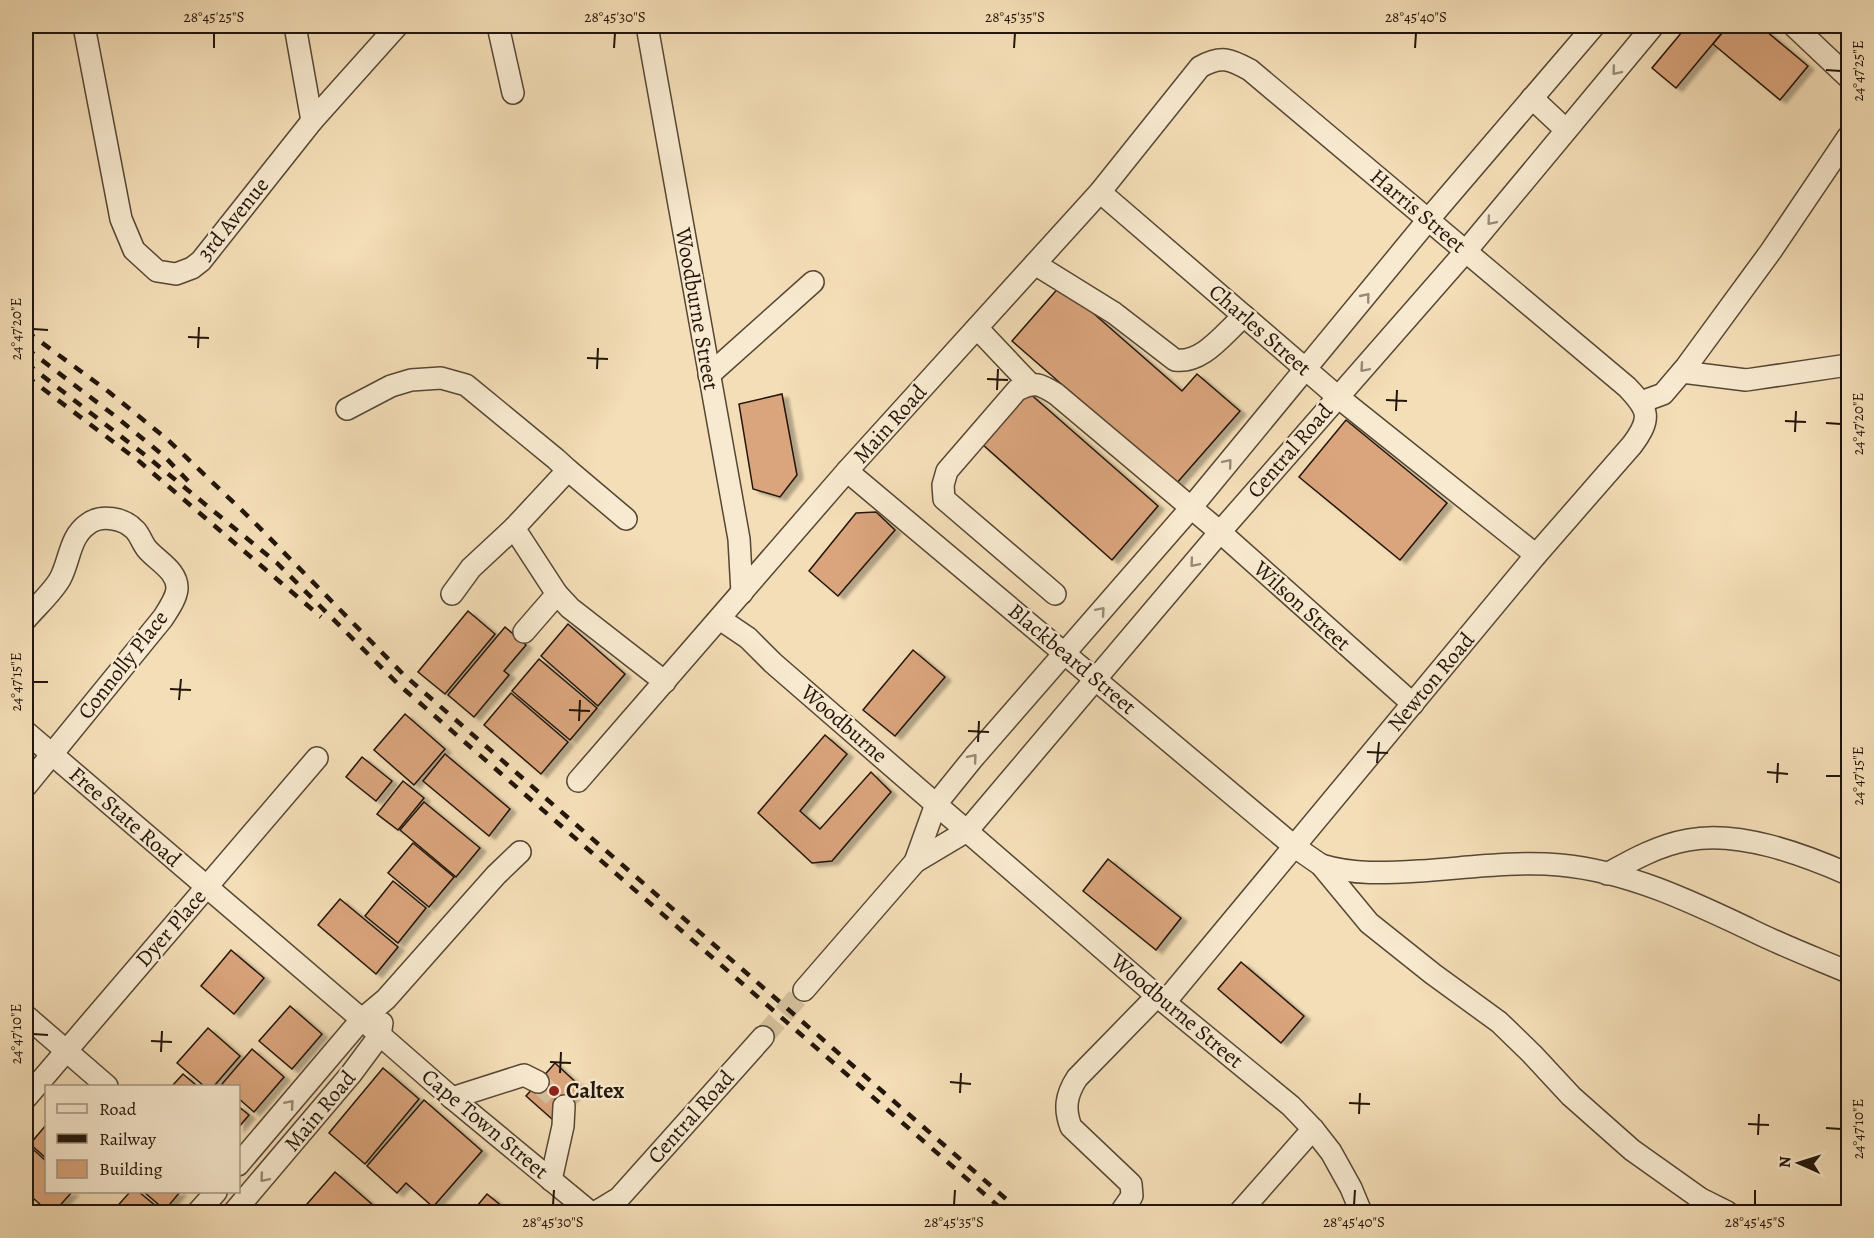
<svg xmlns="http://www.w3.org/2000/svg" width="1874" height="1238" font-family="Alegreya,serif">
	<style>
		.building { fill: #daa47c; stroke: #22150a; stroke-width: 1.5; filter: url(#shadow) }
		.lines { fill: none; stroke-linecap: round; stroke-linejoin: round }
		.minor-tunnel { stroke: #d4c09d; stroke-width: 21; stroke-dasharray: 21 10; stroke-linecap: butt }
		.minor-casing { stroke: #564735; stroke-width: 24 }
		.minor { stroke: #f8ead0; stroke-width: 21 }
		.rail { stroke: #22150a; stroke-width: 4.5; stroke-dasharray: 10 10; stroke-linecap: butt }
		.oneway { stroke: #988a77 }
		.ticks { fill: none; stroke: #22150a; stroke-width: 2 }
		.poi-dot { fill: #8f2418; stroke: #f8ead0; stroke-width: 2 }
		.labels { text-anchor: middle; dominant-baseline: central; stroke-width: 4.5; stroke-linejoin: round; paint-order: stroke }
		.street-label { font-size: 22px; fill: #22150a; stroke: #f8ead0 }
		.poi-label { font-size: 22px; font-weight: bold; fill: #22150a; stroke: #f8ead0; text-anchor: start }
		.neatline { fill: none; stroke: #22150a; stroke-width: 2 }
		.ticks-label { font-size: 15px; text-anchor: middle; fill: #22150a }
	</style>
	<defs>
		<filter id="shadow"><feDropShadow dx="6" dy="3.5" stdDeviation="1.5" flood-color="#0004"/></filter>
	</defs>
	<rect width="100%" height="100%" fill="#f4deb7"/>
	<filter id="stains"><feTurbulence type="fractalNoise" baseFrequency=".00333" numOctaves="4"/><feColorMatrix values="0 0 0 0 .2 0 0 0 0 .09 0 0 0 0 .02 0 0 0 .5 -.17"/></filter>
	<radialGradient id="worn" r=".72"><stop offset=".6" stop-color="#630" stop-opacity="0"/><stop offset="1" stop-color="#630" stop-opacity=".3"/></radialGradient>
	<g class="building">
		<polygon points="1687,26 1711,26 1721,34 1676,88 1652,68"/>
		<polygon points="1728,26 1760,26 1808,66 1780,100 1713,44"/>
		<polygon points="1061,285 1182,391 1197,374 1240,411 1176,484 1012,341"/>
		<polygon points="1028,392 1158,506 1112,560 982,444"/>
		<polygon points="782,394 797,475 780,497 753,489 739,404"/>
		<polygon points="1346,420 1447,503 1400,560 1299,477"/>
		<polygon points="876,512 895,530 838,596 809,571 856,513"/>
		<polygon points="468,611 495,634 445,694 418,672"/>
		<polygon points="568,624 625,674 598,706 541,656"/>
		<polygon points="505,627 526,645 504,671 509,675 474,717 448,695"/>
		<polygon points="913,650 945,677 895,736 863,710"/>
		<polygon points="539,659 597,708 570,740 512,691"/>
		<polygon points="511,693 568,742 541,774 484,725"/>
		<polygon points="405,714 445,749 414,785 374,750"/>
		<polygon points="825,735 847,754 800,811 820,829 871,772 891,792 832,861 812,863 758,813"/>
		<polygon points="445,754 510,809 489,836 423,781"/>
		<polygon points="362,757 392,781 376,801 346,777"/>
		<polygon points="403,781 424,798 398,830 377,814"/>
		<polygon points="424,802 480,848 456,877 400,830"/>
		<polygon points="413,843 454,877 429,907 388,873"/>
		<polygon points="1108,859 1181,918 1156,950 1083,891"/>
		<polygon points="393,881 426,908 398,943 365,916"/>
		<polygon points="340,899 398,947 376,974 318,925"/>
		<polygon points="231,950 264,978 234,1014 201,986"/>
		<polygon points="1241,962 1304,1016 1281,1043 1218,989"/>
		<polygon points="290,1006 322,1034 292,1069 259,1041"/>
		<polygon points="208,1028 240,1056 214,1086 204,1086 177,1063"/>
		<polygon points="252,1049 284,1077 254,1112 238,1098 238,1086 225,1086 222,1084"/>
		<polygon points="555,1063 581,1087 552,1119 526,1096"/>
		<polygon points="383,1068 419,1099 365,1164 329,1133"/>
		<polygon points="183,1074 197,1086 172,1086"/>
		<polygon points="424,1100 482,1151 433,1207 406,1183 397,1193 367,1166"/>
		<polygon points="238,1106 249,1115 238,1128"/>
		<polygon points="46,1125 46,1158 30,1144"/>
		<polygon points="26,1143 46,1161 46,1192 72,1192 54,1212 49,1212 26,1192"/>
		<polygon points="335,1172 374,1206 368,1212 300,1212"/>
		<polygon points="130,1192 139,1192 157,1207 153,1212 112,1212"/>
		<polygon points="144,1192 180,1192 165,1210"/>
		<polygon points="487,1194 509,1212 472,1212"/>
		<polygon points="26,1200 41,1212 26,1212"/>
	</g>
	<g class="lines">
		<g class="minor-tunnel">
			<polyline points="763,1037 804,990"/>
			<polyline points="538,1082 564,1106"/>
		</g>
		<g class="minor-casing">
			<g id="minor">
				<polyline points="84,26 121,219 134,250 157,271 176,274 192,268 201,261 312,121 397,26"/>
				<polyline points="295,26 312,121"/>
				<polyline points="498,26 513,93"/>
				<polyline points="647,26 739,539 742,593"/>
				<polyline points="1794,26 1848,77"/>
				<polyline points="1532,98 1566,130"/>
				<polyline points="1100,192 1338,397 1536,555"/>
				<path d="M1035,264L1114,313L1175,360C1203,364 1224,333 1244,316"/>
				<polyline points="977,328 1030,384"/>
				<polyline points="1682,372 1746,380 1848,365"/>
				<polyline points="709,375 813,282"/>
				<polyline points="1641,402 1663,394 1686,367 1771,251 1848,137"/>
				<polyline points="347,409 391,386 411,380 441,378 466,385 556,459 568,470 514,528 557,594 570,608 665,682"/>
				<polyline points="568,470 626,519"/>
				<polyline points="847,471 1295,847 1321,865 1369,923 1433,974 1499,1022 1532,1054 1571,1096 1632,1150 1701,1199 1727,1212"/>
				<polyline points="452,594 471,568 514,528"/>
				<path d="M1055,594L944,499L943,485L947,471L1017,390C1035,381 1040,384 1056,394L1220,532L1413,704"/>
				<path d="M26,619C36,607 55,590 61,577C70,559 70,536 88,524C101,514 124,518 135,530C140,535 142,543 147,549C157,561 178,571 177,589C176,599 168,610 163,618L26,786"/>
				<polyline points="720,619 748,638 773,663 1157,996 1291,1106 1313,1129 1331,1152 1351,1188 1361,1212"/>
				<polyline points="524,632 557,594"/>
				<polyline points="26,732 380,1035 452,1098 590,1212"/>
				<path d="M578,781L847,471L1100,192L1200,67C1221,55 1230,59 1250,70L1627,387C1649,410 1652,418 1632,445L1536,555L1165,1002"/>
				<polyline points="915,862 936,804 974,757 1190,509 1428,220 1594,26"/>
				<path d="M1321,865C1354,875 1386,873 1420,871C1466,868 1514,861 1560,865C1627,871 1690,901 1749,929C1781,945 1815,958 1848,972"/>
				<path d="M1607,874C1632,860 1659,845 1688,840C1738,830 1802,854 1848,874"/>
				<polyline points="804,990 915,862 967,831 1220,532 1466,251 1653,26"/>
				<polyline points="26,1016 107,1086"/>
				<polyline points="26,1098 317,758"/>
				<polyline points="452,1098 524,1075 538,1082"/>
				<polyline points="238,1165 361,1020 386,999 496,875 520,852"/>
				<polyline points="551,1180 563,1126 564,1106"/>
				<polyline points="198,1212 216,1192"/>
				<polyline points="234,1212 351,1074 380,1035 382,1023"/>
				<polyline points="596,1212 619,1198 763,1037"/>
				<path d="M1121,1212L1132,1196L1131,1184L1071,1127C1064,1109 1066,1095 1077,1078L1157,996"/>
				<polyline points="1240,1212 1313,1129"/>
			</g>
		</g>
		<use href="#minor" class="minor"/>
		<g class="rail">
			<polyline points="26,331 109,392 168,440 252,520 403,674 1021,1212"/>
			<polyline points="26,348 115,416 164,456 189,482"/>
			<polyline points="26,363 145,455 277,563 398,684 1005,1212"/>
			<polyline points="26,376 140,462 321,617"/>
		</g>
	</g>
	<defs><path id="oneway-chevron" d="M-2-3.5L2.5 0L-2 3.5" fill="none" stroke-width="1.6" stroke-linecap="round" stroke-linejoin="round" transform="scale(1.5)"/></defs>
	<g class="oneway">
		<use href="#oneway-chevron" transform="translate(1616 71) rotate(130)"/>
		<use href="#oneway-chevron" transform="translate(1491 221) rotate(130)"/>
		<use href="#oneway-chevron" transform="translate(1366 297) rotate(-51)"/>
		<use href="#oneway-chevron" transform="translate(1364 368) rotate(131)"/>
		<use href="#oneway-chevron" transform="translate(1228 463) rotate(-50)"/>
		<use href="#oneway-chevron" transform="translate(1194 563) rotate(130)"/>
		<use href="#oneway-chevron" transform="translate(1101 611) rotate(-49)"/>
		<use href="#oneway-chevron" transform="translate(973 758) rotate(-50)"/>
		<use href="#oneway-chevron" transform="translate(290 1104) rotate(-49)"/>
		<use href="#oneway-chevron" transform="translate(264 1178) rotate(130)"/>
	</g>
	<path class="ticks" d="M214,48V33M614,48L615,33M1014,48L1015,33M1415,48L1416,33M1826,70L1841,71M33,329L48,330M188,337L209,338M198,348L199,327M587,358L608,359M597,369L598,348M987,379L1008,380M997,390L998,369M1386,400L1407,401M1396,411L1397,390M1785,421L1806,422M1826,423L1841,424M1795,432L1796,411M33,682H48M170,689L191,690M179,700L181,679M569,710L590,711M579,721L580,700M968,731L989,732M978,742L979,721M1367,752L1388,753M1377,763L1379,742M1767,772L1788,774M1826,776H1841M1777,783L1778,763M33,1034L48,1035M151,1041L172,1042M161,1052L162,1031M550,1062L571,1063M560,1073L561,1052M950,1082L971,1084M960,1093L961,1073M1349,1103L1370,1104M1359,1114L1360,1093M1748,1124L1769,1125M1826,1128L1841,1129M1758,1135L1759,1114M553,1205L554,1190M954,1205L955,1190M1354,1205L1355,1190M1755,1205V1190"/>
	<circle class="poi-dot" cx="554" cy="1091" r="6"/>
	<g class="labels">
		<g class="street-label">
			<text transform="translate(1418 211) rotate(40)">Harris Street</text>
			<text transform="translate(233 219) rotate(-51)">3rd Avenue</text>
			<text transform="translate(697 309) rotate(80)">Woodburne Street</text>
			<text transform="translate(1260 330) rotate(41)">Charles Street</text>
			<text transform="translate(890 424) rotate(-48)">Main Road</text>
			<text transform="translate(1290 451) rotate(-49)">Central Road</text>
			<text transform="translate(1302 606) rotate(42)">Wilson Street</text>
			<text transform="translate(1072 659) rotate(40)">Blackbeard Street</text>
			<text transform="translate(123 665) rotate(-52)">Connolly Place</text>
			<text transform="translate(1431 682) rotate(-50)">Newton Road</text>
			<text transform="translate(844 724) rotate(41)">Woodburne</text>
			<text transform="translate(125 817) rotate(41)">Free State Road</text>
			<text transform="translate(171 928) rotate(-49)">Dyer Place</text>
			<text transform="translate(1177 1011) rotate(40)">Woodburne Street</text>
			<text transform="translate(320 1111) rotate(-50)">Main Road</text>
			<text transform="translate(691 1117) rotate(-48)">Central Road</text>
			<text transform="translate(485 1124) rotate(40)">Cape Town Street</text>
		</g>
		<g class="poi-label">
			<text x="566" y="1091">Caltex</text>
		</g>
	</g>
	<rect width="1874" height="1238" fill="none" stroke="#f4deb7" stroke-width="66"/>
	<rect x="45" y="1085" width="195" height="108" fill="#f8ead0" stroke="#a29581" stroke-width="1.5"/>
	<rect x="57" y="1104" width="30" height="9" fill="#f8ead0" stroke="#a29581" stroke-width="1.5"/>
	<text x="99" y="1115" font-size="18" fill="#22150a">Road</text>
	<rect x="57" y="1134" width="30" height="9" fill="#22150a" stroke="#a29581" stroke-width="1.5"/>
	<text x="99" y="1145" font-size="18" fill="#22150a">Railway</text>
	<rect x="57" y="1160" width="30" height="18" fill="#daa47c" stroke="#a29581" stroke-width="1.5"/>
	<text x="99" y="1175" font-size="18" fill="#22150a">Building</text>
	<g transform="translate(1799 1163) rotate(273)" stroke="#f8ead0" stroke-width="4.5" paint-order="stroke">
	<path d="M0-4.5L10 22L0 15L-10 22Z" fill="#22150a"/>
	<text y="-9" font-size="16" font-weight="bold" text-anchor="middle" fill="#22150a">N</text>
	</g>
	<rect x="33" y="33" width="1808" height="1172" class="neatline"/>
	<g class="ticks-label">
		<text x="214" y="22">28°45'25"S</text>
		<text x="615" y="22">28°45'30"S</text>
		<text x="1015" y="22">28°45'35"S</text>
		<text x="1416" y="22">28°45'40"S</text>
		<text transform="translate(1858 71) rotate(-90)" y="5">24°47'25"E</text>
		<text transform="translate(16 329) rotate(-90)" y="5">24°47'20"E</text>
		<text transform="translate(1858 424) rotate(-90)" y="5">24°47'20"E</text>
		<text transform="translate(16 682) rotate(-90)" y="5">24°47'15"E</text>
		<text transform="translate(1858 776) rotate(-90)" y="5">24°47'15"E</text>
		<text transform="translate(16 1034) rotate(-90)" y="5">24°47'10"E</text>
		<text transform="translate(1858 1129) rotate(-90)" y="5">24°47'10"E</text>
		<text x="553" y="1227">28°45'30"S</text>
		<text x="954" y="1227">28°45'35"S</text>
		<text x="1354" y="1227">28°45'40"S</text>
		<text x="1755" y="1227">28°45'45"S</text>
	</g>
	<rect width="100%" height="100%" filter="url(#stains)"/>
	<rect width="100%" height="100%" fill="url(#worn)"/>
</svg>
